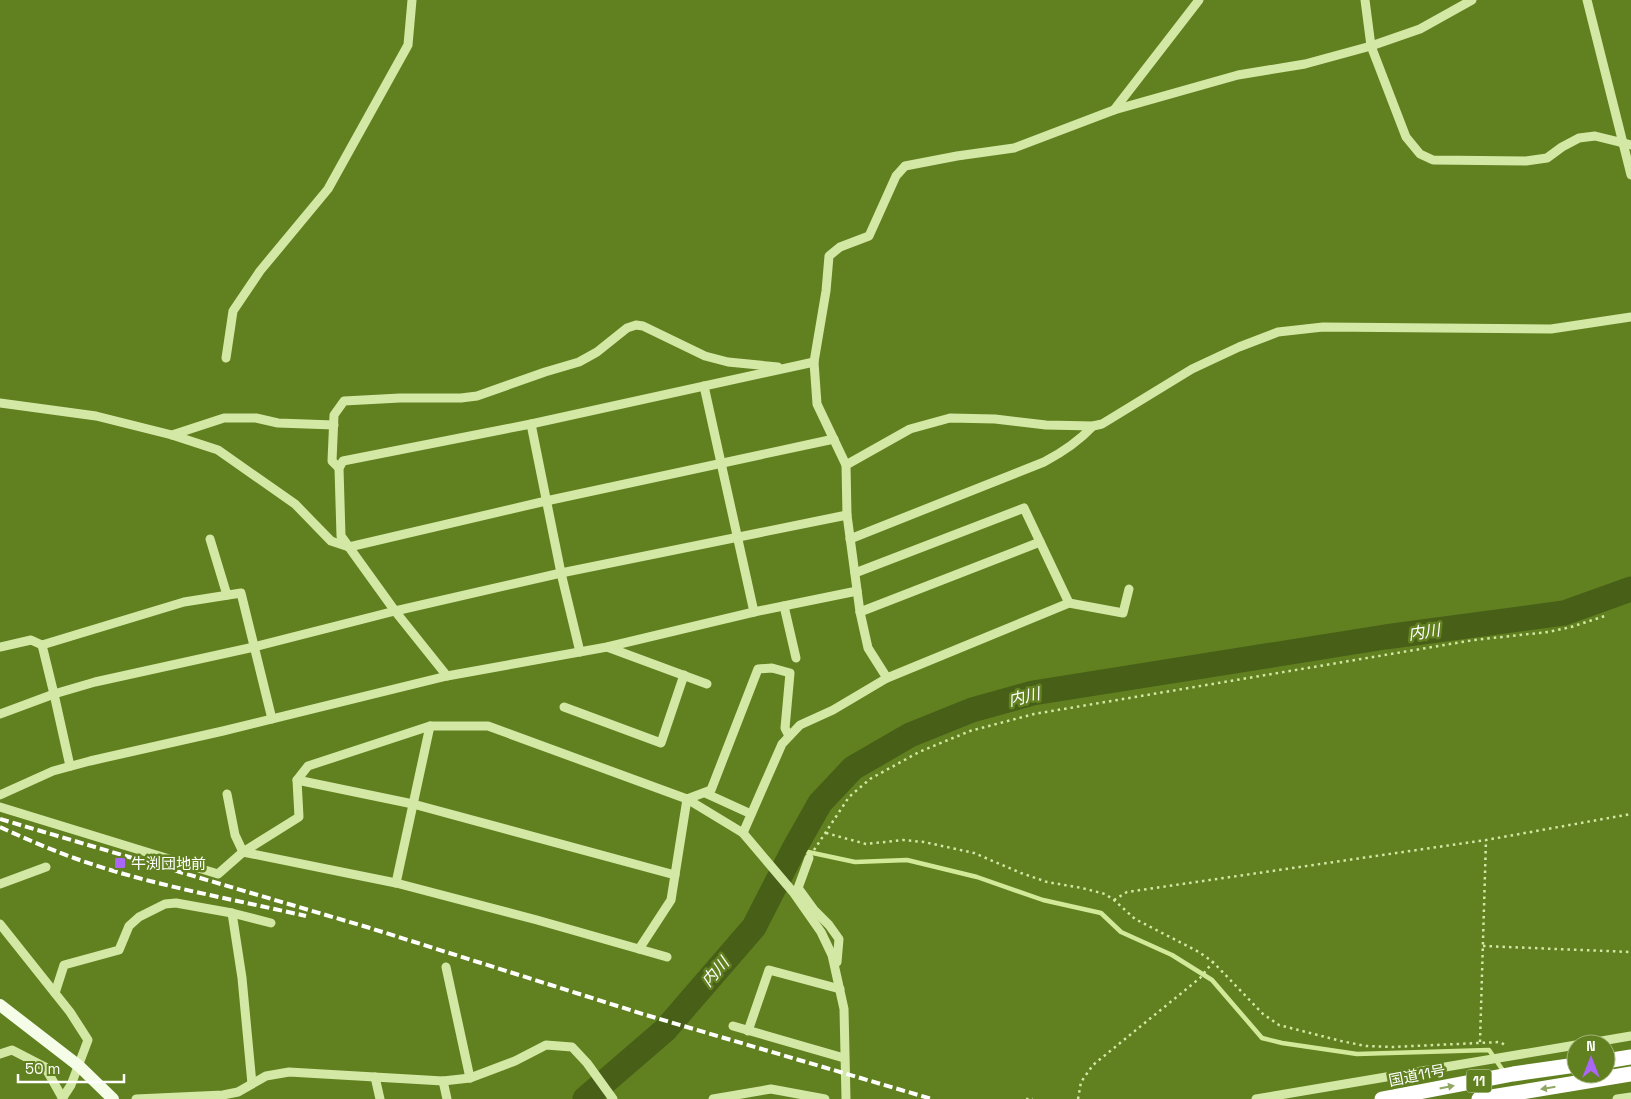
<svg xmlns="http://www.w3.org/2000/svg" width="1631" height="1099" font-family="'Space Grotesk','Noto Sans JP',sans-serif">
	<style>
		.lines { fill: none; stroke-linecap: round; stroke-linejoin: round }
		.stream { stroke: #d1e999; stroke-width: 4.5 }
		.river { stroke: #475f16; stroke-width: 25 }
		.path { stroke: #d3e8a5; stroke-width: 2.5; stroke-dasharray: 2.5 4; stroke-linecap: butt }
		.minor { stroke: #d3e8a5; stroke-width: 9 }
		.major { stroke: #f5fde8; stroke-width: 12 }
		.highway { stroke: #fff; stroke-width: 15 }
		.rail { stroke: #fff; stroke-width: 4; stroke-dasharray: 9 4; stroke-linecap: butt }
		.oneway { fill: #90a663 }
		.poi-dot { fill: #aa66f5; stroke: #618020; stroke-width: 2 }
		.labels { text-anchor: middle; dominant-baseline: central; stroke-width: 5; stroke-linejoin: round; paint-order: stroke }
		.shield { fill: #618020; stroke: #d0d9bc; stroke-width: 1 }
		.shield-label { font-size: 14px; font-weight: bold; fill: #fff }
		.poi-label { font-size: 15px; fill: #fff; stroke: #618020; text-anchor: start }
		.street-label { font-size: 15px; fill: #fff; stroke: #618020 }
		.water-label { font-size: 16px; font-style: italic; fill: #fff; stroke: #618020 }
	</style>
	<rect width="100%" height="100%" fill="#618020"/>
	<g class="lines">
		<polyline class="stream" points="794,849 855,862 907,860 977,877 1043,900 1101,913 1121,932 1172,955 1212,980 1262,1038 1282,1043 1357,1054 1489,1050 1504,1072"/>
		<polyline class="river" points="585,1099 665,1030 754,927 794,849 820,803 853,768 910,735 972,710 1033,693 1385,637 1564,613 1631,589"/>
		<g class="path">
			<polyline points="826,833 866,844 903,840 924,842 974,853 1021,873 1047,882 1082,888 1105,894 1114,900 1135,919 1199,952 1213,962 1263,1014 1279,1025 1341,1041 1366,1046 1392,1047 1500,1042 1505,1045"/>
			<polyline points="814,850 849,797 870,779 919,752 970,731 1034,714 1474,640 1548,632 1571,627 1608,615"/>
			<polyline points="1114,900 1127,892 1486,840 1631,814"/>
			<polyline points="1483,946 1631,952"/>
			<polyline points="1480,1042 1486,840"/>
			<polyline points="1026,1099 1033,1099"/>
			<polyline points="1078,1099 1081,1082 1093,1065 1200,978 1213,962"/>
		</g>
		<g class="minor">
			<polyline points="1365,0 1371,46 1406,137 1420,154 1433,160 1526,161 1547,158 1562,147 1579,138 1595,136 1631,145"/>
			<polyline points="1587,0 1631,175"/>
			<polyline points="1114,110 1199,0"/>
			<polyline points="226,358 233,311 260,271 328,189 408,45 412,0"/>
			<polyline points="704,386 754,612"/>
			<polyline points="0,403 96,416 172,435 218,450 295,504 331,541 349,547 546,501 834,439"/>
			<polyline points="531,424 561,573 580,652"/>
			<polyline points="172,435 224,418 256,418 278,423 334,425"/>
			<polyline points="846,465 910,429 950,418 995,419 1046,425 1093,426 1102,424 1192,369 1239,347 1278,332 1323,327 1551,329 1631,317"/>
			<polyline points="339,468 332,461 334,415 344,401 400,398 461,398 477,396 545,372 579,362 597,352 627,328 636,325 643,326 705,356 728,362 778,367"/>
			<polyline points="210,539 227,595"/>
			<path d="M850,539L1044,462C1063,452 1079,441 1093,426"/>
			<polyline points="855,573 1024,508 1069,603"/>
			<polyline points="784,606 796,658"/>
			<polyline points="860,612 1040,542"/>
			<polyline points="0,647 31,640 42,645"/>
			<polyline points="607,647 707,684"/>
			<polyline points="447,676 395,611 341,536 339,468 343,461 531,424 814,362"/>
			<polyline points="887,678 868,648 860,612 847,515 846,465 817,404 814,362 826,291 829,256 840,247 869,236 896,176 905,166 957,156 1014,148 1114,110 1238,75 1305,64 1371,46 1420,29 1472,0"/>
			<polyline points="564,707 661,743 684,675"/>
			<polyline points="0,714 54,694 95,682 254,647 395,611 561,573 847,515"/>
			<polyline points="70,766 54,694 42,645 184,602 241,593 272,719"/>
			<polyline points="297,780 413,804 675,875"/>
			<polyline points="705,793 751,814"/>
			<polyline points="227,794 235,835 243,852 396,883 537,920 667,957"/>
			<polyline points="0,795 53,771 90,761 223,731 447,676 607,647 754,612 857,591"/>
			<polyline points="0,807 218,874 243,852 299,817 297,780 308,766 430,726 488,726 687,799 743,833 793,892 821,932 832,955 844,1009 846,1099"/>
			<polyline points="743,833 782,744 800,725 833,710 887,678 1069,603 1123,613 1129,589"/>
			<polyline points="809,858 798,888 814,910 829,925 839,939 837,962"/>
			<polyline points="396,883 430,726"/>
			<polyline points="0,884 46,867"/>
			<polyline points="232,913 242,978 252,1084"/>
			<polyline points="0,924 70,1012 88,1040 71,1085 62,1099"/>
			<polyline points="639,949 671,900 687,799 711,790 758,669 772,668 790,673 785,728 789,736"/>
			<polyline points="446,967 470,1078"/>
			<polyline points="55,993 64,965 119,950 129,926 139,917 165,904 176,903 232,913 271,923"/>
			<polyline points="733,1026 844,1058"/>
			<polyline points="748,1031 769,970 840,989"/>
			<polyline points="1584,1044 1631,1036"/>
			<polyline points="0,1054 12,1050 45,1067 63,1099"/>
			<polyline points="375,1077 380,1099"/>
			<polyline points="443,1081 447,1099"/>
			<polyline points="136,1099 223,1095 238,1092 266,1076 289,1072 443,1081 470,1078 515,1061 546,1045 572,1047 587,1063 613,1099"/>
			<polyline points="713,1099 771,1089 825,1099"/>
			<polyline points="1256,1099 1576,1045"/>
			<polyline points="1617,1099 1631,1097"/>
		</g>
		<polyline class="major" points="0,1005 79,1066 113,1099"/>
		<g class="highway">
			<polyline points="1606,1061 1631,1057"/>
			<polyline points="1382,1099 1513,1074 1576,1065"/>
			<polyline points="1479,1099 1631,1074"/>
		</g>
		<g class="rail">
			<polyline points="0,819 370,928 646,1015 932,1099"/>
			<path d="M0,827C24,838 49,849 74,858C149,885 228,898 306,916"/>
		</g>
	</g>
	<defs><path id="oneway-solid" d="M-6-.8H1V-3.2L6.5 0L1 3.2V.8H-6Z" transform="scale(1.25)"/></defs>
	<g class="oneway">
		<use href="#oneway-solid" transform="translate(1447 1087) rotate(-11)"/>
		<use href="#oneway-solid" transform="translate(1548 1088) rotate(171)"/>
	</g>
	<rect class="poi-dot" x="114" y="857" width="12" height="12" rx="2.5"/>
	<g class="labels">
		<rect class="shield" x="1466.5" y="1069.5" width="25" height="23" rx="4"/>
		<g class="shield-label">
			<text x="1479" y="1081">11</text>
		</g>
		<g class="poi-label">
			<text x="131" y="863">牛渕団地前</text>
		</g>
		<g class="street-label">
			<text transform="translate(1417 1075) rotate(-11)">国道11号</text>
		</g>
		<g class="water-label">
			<text transform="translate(1424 632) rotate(-8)">内川</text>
			<text transform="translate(1024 697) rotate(-13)">内川</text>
			<text transform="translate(715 972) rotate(-49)">内川</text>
		</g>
	</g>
	<g transform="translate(1591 1059)"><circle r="24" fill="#618020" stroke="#a0b379"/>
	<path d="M0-4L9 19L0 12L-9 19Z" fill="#aa66f5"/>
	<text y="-8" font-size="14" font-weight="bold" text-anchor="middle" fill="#ffffff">N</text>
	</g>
	<path d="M18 1074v8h106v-8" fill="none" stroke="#ffffff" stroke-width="2.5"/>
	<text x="25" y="1074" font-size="15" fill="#ffffff" stroke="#618020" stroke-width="4" paint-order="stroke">50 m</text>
</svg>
